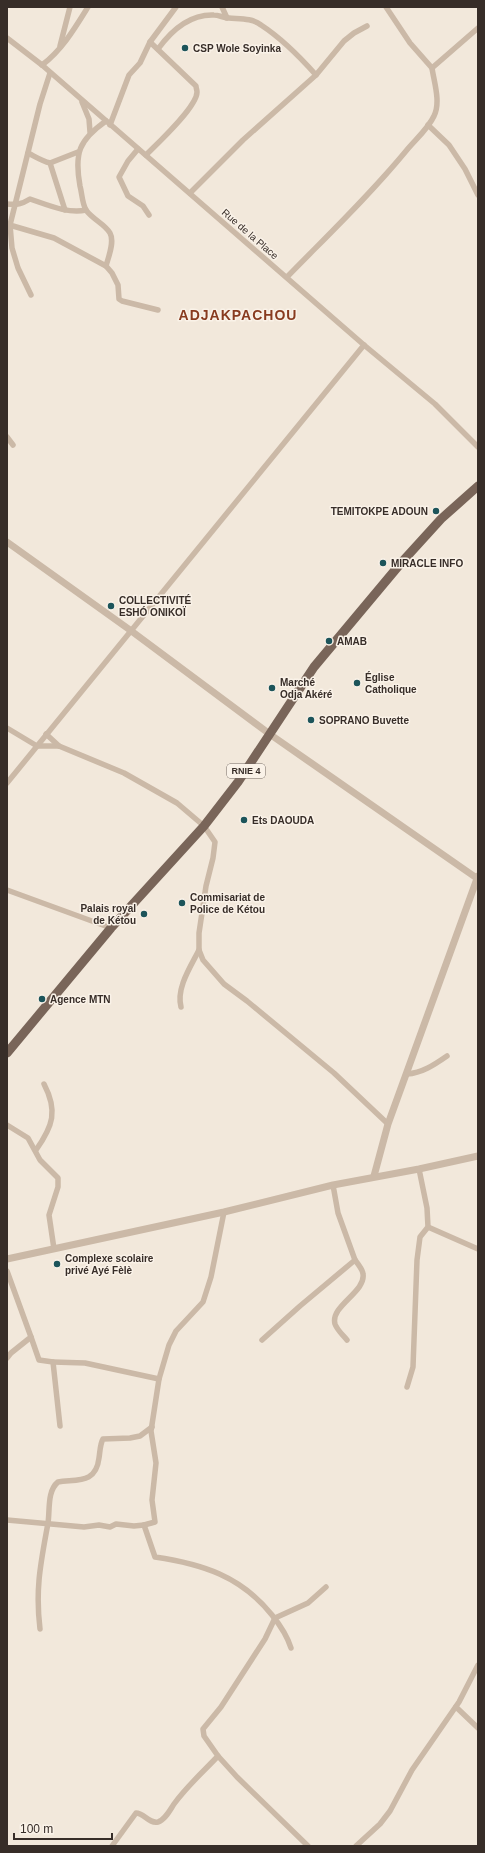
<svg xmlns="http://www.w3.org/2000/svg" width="485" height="1853" font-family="Helvetica,sans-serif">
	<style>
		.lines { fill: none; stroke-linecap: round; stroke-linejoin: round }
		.minor { stroke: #cbb9a7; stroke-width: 5.5 }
		.tertiary { stroke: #cbb9a7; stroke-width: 7 }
		.primary { stroke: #796559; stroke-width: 9 }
		.poi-dot { fill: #1c545a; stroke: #faf2e8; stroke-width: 1.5 }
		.labels { text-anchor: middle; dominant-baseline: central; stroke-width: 3; stroke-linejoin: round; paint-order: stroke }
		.shield { fill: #faf2e8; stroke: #726862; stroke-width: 1 }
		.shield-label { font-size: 9px; font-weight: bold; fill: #372d28 }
		.poi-label { font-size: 10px; font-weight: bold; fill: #372d28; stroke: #faf2e8; text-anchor: start }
		.street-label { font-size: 10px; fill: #372d28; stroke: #faf2e8 }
		.district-label { font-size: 14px; font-weight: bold; letter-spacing: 1px; fill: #883b1f; stroke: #faf2e8 }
	</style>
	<rect width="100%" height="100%" fill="#f2e8db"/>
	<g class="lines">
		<g class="minor">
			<polyline points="222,7 227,18"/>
			<polyline points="386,7 410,43 432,68"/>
			<polyline points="7,38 42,65 364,345 435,404 478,447"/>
			<polyline points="60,46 70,7"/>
			<path d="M158,49C171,31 190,14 214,15C219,15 224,18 229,18C240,19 252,18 261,25C281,38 300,57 316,75"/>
			<path d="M42,65C62,50 75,28 88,7"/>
			<polyline points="82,102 89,119 90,132"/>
			<path d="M106,121C79,140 74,153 80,186C82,193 82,203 86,210C92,219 105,224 110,233C115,242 108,258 106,266L112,273L118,285L119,299L122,301L158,310"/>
			<polyline points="110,125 129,75 140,63 150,42 176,7"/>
			<polyline points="428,125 449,145 465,169 478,195"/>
			<polyline points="138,149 128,161 119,177 128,196 143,206 149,215"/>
			<path d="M28,153C36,157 42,161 50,163L65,210"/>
			<path d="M146,155C157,144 197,107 197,92C197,90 196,88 196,86L150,42"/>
			<polyline points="50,163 78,152"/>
			<polyline points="190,193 243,140 316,75 344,41 354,33 367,26"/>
			<path d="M7,204C17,205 22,204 30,199C48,205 68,214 86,210"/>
			<polyline points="13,226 54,238 106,266"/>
			<path d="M287,277C327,236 369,196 406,151C415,140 428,129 434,116C441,102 434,82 432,68L478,28"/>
			<polyline points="31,295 18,268 12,248 10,225 40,104 50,73"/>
			<polyline points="7,437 13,445"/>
			<polyline points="7,728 37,746 59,746 124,773 177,803 204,826 215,842 213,858 206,886 199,933 199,950 203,960 224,984 247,1001 334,1073 388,1124"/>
			<polyline points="46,734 59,746"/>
			<polyline points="7,783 364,345"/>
			<polyline points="7,890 111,928"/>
			<path d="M181,1007C176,988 191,966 199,950"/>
			<path d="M407,1074C422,1073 434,1065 447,1056"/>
			<polyline points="7,1125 28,1138 40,1160 58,1178 58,1187 49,1215 54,1249"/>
			<path d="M36,1150C53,1126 58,1111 44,1084"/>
			<polyline points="428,1227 478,1249"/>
			<polyline points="7,1271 31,1337 11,1353 7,1358"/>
			<polyline points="31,1337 39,1360 53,1362 60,1426"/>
			<polyline points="262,1340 300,1306 355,1260 338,1213 333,1185"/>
			<path d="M347,1340C343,1335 337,1330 335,1324C330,1306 366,1292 363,1274C363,1270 358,1264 355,1260"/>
			<polyline points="53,1362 85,1363 159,1379 169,1345 176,1331 203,1302 211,1277 224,1212"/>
			<polyline points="407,1387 413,1367 417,1260 420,1237 428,1227 427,1208 419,1169"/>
			<path d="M7,1520L84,1527L99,1525L110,1527L116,1524L134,1526L144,1525L155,1557C202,1564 241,1576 272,1615C280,1625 287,1635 291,1648"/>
			<polyline points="144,1525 155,1522 152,1500 156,1463 151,1431 159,1379"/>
			<path d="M40,1629C35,1588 41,1562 48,1523C50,1510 47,1491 58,1482C77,1479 96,1484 99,1458C100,1452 100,1444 103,1439L130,1438L140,1436L152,1427"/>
			<polyline points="456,1707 478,1728"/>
			<polyline points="218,1756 237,1777 308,1846"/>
			<path d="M112,1846L136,1813C144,1813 149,1824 158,1822C165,1820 170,1810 174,1804C187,1786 203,1772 218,1756L204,1736L203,1729L221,1707L265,1639L275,1618L308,1603L326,1587"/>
			<polyline points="356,1846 380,1824 390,1811 412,1770 459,1702 478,1665"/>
		</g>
		<g class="tertiary">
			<polyline points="7,542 130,630 271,735 478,879"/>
			<polyline points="374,1176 388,1124 478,876"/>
			<polyline points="7,1259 224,1212 333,1185 419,1169 478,1156"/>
		</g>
		<polyline class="primary" points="7,1053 111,928 204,826 238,782 314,667 401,563 441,519 478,486"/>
	</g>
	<g class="poi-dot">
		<circle cx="185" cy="48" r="4"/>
		<circle cx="436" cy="511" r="4"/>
		<circle cx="383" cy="563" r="4"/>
		<circle cx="111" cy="606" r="4"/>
		<circle cx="329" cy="641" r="4"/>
		<circle cx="357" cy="683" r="4"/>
		<circle cx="272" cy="688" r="4"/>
		<circle cx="311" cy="720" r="4"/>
		<circle cx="244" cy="820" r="4"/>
		<circle cx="182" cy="903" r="4"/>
		<circle cx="144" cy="914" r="4"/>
		<circle cx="42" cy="999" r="4"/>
		<circle cx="57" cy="1264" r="4"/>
	</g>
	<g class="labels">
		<rect class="shield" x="227" y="764" width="38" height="14" rx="3"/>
		<g class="shield-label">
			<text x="246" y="771">RNIE 4</text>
		</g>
		<g class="poi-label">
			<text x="193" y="48">CSP Wole Soyinka</text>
			<text x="428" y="511" text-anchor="end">TEMITOKPE ADOUN</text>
			<text x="391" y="563">MIRACLE INFO</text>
			<text x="119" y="600">COLLECTIVITÉ<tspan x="119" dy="12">ESHÓ ONIKOÏ</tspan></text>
			<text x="337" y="641">AMAB</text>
			<text x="365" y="677">Église<tspan x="365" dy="12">Catholique</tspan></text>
			<text x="280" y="682">Marché<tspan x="280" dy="12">Odja Akéré</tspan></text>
			<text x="319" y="720">SOPRANO Buvette</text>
			<text x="252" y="820">Ets DAOUDA</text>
			<text x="190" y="897">Commisariat de<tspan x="190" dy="12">Police de Kétou</tspan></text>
			<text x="136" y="908" text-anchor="end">Palais royal<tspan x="136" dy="12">de Kétou</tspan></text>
			<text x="50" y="999">Agence MTN</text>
			<text x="65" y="1258">Complexe scolaire<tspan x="65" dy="12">privé Ayé Fèlè</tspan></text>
		</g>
		<g class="street-label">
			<text transform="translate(250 234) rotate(41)">Rue de la Place</text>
		</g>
		<g class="district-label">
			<text x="238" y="315">ADJAKPACHOU</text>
		</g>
	</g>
	<rect width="485" height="1853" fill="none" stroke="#372d28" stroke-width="16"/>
	<path d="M14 1833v6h98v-6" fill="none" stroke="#372d28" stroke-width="2"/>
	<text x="20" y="1833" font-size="12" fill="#372d28" stroke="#faf2e8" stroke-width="3" paint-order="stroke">100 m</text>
</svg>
